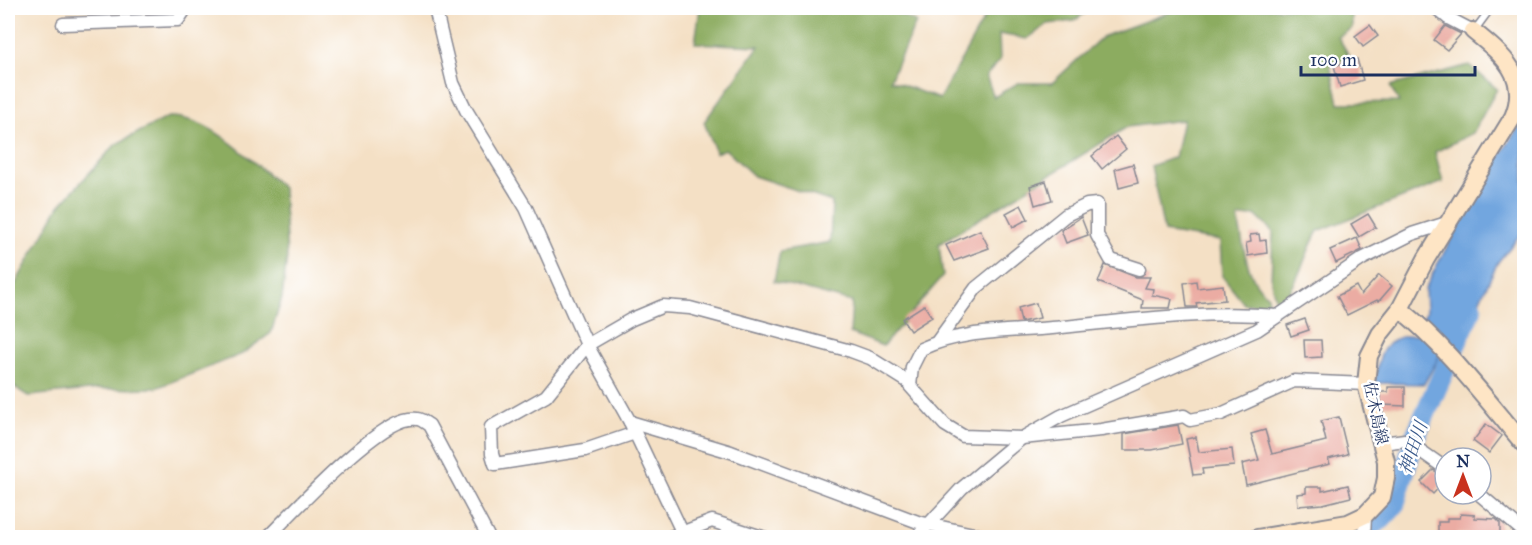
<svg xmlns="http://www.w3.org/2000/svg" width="1532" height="545" font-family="'IM FELL Great Primer','Noto Serif JP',serif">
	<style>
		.forest { fill: #8cac60; stroke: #546e5f; stroke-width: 1.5 }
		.water { fill: #72a6df; stroke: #466a9e; stroke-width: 1.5 }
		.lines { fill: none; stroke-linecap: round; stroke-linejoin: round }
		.river { stroke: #72a6df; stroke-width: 21 }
		.building { fill: #ebaca3 }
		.lane-casing { stroke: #888892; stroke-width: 9 }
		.street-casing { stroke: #888892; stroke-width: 15 }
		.secondary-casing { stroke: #888892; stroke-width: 20 }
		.lane { stroke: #fff; stroke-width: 6 }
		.street { stroke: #fff; stroke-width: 12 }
		.secondary { stroke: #fee5c5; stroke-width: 16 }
		.labels { text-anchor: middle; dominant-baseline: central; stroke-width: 5; stroke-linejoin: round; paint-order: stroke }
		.street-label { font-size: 16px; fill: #1b2f5e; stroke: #fff }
		.water-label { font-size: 18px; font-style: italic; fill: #39598b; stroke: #fff }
	</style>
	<rect width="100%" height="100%" fill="#fff"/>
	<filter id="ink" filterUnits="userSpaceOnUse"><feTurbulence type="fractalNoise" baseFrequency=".0167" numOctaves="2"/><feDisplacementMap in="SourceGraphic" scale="12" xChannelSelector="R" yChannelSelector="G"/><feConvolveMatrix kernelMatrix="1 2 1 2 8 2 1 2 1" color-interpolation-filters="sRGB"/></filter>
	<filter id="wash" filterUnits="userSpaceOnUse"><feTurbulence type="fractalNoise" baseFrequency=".008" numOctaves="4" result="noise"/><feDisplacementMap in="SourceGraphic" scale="24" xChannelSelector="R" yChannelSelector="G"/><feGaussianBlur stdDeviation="1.35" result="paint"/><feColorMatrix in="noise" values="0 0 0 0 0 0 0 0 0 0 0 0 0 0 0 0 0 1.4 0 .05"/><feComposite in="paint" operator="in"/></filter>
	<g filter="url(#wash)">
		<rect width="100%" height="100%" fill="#f4e0c5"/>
		<g class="forest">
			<path d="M700,8H886L916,22L890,80L939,99L990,8H1092L1074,21L1048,24L1027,39L999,34L1000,60L986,76L994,97L1018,83H1052L1102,37L1181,8H1352V28L1338,37L1350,57L1330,65L1339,103L1399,102L1390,86L1469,65L1497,89L1473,133L1435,152L1443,182L1318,231C1303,256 1299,288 1277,306L1271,282L1273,232L1255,215L1238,218C1243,242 1246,281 1268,296V305L1244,304L1222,276L1220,241L1164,232L1151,166L1175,157L1183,120L1127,127L939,244L943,276L883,346L850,333L852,302L774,281L780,251L830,242L832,202L754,176L725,149L716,153L704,122L759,46L695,43Z"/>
			<path d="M168,117C212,116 251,161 283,188L287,257L282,298L271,333L242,354L156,388L100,389L28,396L8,383V297L59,206L116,144Z"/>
		</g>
		<path class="water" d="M1524,119V230L1498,262L1475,310L1467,306L1424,384L1375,383C1378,355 1383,336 1415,335L1426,312L1425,289L1437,265L1481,185Z"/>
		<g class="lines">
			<polyline class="river" points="1343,530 1373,524 1382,519 1394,506 1415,437 1472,308"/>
		</g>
		<g id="blocks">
			<g class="building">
				<polygon points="1370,25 1378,36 1363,47 1355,36"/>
				<polygon points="1445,26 1461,34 1447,50 1434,40"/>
				<polygon points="1357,59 1363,80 1340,87 1334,66"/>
				<polygon points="1116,136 1126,149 1102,169 1092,156"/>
				<polygon points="1133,164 1138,183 1119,188 1115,169"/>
				<polygon points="1046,181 1052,200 1035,205 1030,186"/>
				<polygon points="1021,205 1028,219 1013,227 1006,213"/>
				<polygon points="1368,214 1376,227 1359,237 1351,224"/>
				<polygon points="1081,217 1088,235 1066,243 1061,230"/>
				<polygon points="980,230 989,248 954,261 946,245"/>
				<polygon points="1259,234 1260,241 1266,240 1267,253 1248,256 1246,243 1251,242 1250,235"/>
				<polygon points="1357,238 1362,250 1336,263 1330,250"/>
				<polygon points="1105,265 1136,277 1150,277 1145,288 1153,289 1152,295 1172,299 1170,308 1142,308 1143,300 1098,282"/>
				<polygon points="1379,275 1392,286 1379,301 1377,300 1347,315 1337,296 1356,286 1361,295"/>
				<polygon points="1196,281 1197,288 1223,285 1225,300 1196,303 1197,307 1187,307 1184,283"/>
				<polygon points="1036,303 1040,318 1021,322 1018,308"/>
				<polygon points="924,305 932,317 910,331 902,319"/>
				<polygon points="1305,319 1309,330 1291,336 1287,325"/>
				<polygon points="1304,340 1321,340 1322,357 1305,358"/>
				<polygon points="1388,387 1405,387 1405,406 1382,405 1379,392 1388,392"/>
				<polygon points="1339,417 1348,454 1328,459 1330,464 1246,485 1242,464 1259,460 1251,434 1265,430 1272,454 1326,441 1321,421"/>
				<polygon points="1486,424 1502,436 1489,453 1473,441"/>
				<polygon points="1178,425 1182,444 1152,450 1124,450 1124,434"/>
				<polygon points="1196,437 1199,452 1232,449 1234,466 1202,469 1203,474 1193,475 1186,439"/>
				<polygon points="1433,470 1445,476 1445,481 1433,494 1421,482"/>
				<polygon points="1348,485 1351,497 1323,504 1298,506 1297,494 1306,493 1306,487 1322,487 1322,491"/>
				<polygon points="1461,514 1475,515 1475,518 1496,519 1500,523 1500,536 1457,534 1457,537 1438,537 1438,522 1447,522 1447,518 1460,518"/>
			</g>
		</g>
	</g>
	<g filter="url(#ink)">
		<use href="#blocks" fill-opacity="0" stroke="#888892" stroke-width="1.5"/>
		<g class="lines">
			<g class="lane-casing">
				<polyline id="lane" points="1474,31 1491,8"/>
			</g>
			<g class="street-casing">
				<g id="street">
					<polyline points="435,8 453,83 466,110 526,208 587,345 630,422 685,538"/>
					<polyline points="1436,8 1448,18 1473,31"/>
					<polyline points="63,24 178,20 186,8"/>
					<path d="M1276,316C1202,310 1126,321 1052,328C1009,332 961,330 921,349L912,367L910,386L945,425L963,436L1022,438L1101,430L1184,416L1190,420L1221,414L1294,381L1366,384"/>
					<polyline points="937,342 976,288 1066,215 1087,205 1097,204 1097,235 1111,260 1139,269"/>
					<polyline points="630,422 731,452 918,522 992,538"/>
					<polyline points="635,433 585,450 495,464 492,454 491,427 546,396 587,345 632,319 663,306 690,308 851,351 870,358 910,383"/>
					<polyline points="1382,443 1405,440 1445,468"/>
					<polyline points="1479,494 1524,532"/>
					<path d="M267,538C294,511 375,423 410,419C420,418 421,420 429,425L489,538"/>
					<polyline points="668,538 712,521 765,538"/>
					<polyline points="916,538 962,488 1022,438 1061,416 1257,330 1362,259 1412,234 1450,222"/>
					<polyline points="1364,538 1365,515"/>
				</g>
			</g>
			<g class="secondary-casing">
				<g id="secondary">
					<path d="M1400,309C1447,347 1485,398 1524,444"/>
					<path d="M1257,538L1348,523L1365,515L1382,497L1386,478V461L1366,384L1369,356L1380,334L1400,309L1426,259L1513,117C1530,77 1503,55 1473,31"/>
				</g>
			</g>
			<use href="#lane" class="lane"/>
			<use href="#street" class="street"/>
			<use href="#secondary" class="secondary"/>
		</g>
	</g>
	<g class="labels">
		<g class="street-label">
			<text transform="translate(1376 413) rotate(78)">佐木島線</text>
		</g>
		<g class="water-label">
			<text transform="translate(1413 448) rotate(-71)">神田川</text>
		</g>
	</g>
	<rect width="1532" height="545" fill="none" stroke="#fff" stroke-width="30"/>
	<g transform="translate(1463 476)"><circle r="28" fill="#ffffff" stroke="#a4acbf" stroke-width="1.5"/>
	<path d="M0-4.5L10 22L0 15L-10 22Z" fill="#c8321e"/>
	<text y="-9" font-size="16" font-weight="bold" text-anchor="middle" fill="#1b2f5e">N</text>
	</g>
	<path d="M1301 66v9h174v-9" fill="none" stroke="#1b2f5e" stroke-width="3"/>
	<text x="1310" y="66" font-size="18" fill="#1b2f5e" stroke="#ffffff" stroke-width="4.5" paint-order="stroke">100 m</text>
</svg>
